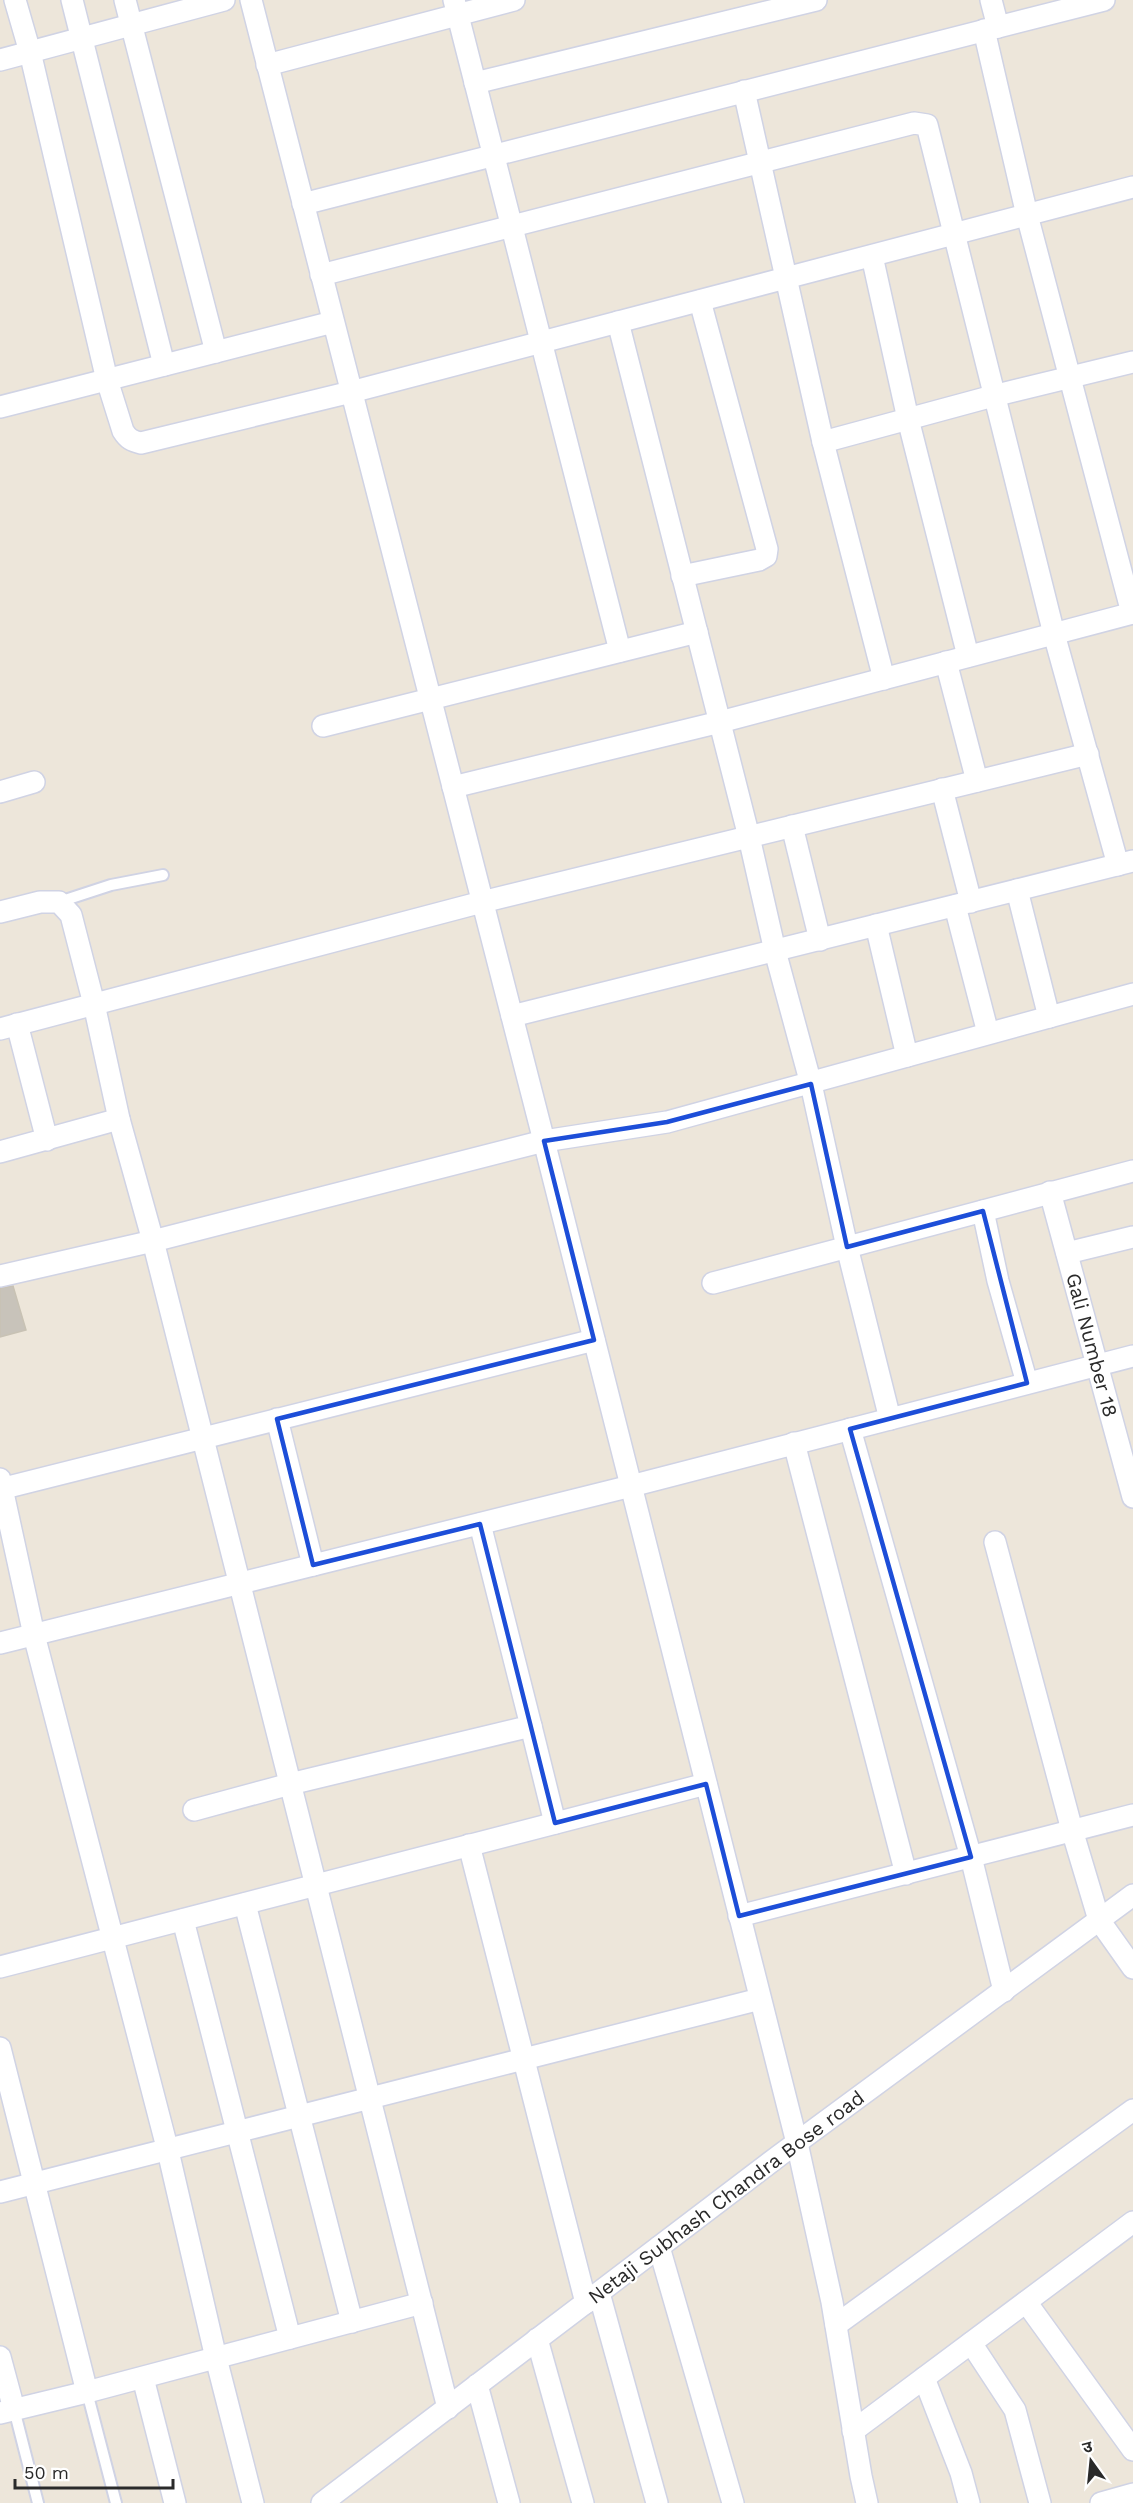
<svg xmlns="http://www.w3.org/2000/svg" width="1133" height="2503" font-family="'Work Sans','Noto Sans Devanagari',sans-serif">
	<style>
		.building { fill: #c8c3ba; stroke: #c8c2b4; stroke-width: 1.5 }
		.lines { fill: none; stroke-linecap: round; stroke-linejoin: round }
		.service-casing { stroke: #d0d3e4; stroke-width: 14 }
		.minor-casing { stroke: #d0d3e4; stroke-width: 24 }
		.service { stroke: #fff; stroke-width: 10 }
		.minor { stroke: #fff; stroke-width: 21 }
		.marked { fill: none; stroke: #1d4ed8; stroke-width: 4.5; stroke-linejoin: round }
		.labels { text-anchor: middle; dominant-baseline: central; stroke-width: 4.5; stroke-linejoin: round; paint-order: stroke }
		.street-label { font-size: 20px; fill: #2a2a2a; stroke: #fff }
	</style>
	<rect width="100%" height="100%" fill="#ede6da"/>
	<polygon class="building" points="13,1286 26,1330 0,1337 0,1288"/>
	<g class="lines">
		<g class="service-casing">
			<g id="service">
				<polyline points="59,902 111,885 163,875"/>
				<polyline points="87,2392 116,2503"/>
				<polyline points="14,2409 38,2503"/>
			</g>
		</g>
		<g class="minor-casing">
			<g id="minor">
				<path d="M15,0L30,52L107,380L123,431C128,439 132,441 141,443L351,392L1133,187"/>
				<polyline points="72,0 164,365"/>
				<polyline points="125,0 216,352"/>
				<polyline points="251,0 544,1141 797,2143 832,2302 861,2476 867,2503"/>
				<polyline points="454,0 620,651"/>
				<polyline points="991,0 998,27"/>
				<polyline points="984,30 1027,215 1132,613"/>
				<polyline points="0,60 224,0"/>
				<polyline points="267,65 514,0"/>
				<polyline points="475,83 816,0"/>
				<polyline points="744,91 823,442 884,679"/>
				<polyline points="303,204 1104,0"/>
				<polyline points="872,256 908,419 968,656"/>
				<polyline points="321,275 914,123 927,125 1054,634 1118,865"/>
				<polyline points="618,322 749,837 775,951 811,1084 847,1247 890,1419"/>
				<polyline points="0,407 333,322"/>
				<polyline points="823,442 993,396 1133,362"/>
				<polyline points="682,576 759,560 766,556 767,549 700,301"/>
				<polyline points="946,662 977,781"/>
				<polyline points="323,726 697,632"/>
				<polyline points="453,787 720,722 1133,613"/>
				<polyline points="942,789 971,902"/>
				<polyline points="0,792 34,782"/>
				<polyline points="792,826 820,940"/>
				<polyline points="1017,890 1049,1017"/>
				<polyline points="955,906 988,1033"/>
				<polyline points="0,912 40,902 59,902 71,915 94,1004 119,1119 153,1241 448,2408"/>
				<polyline points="876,925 907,1056"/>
				<polyline points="512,1016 1133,861"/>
				<polyline points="17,1024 47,1140"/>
				<polyline points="0,1029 482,902 1088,754"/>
				<polyline points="0,1152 119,1119"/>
				<polyline points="1050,1192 1133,1497"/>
				<polyline points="983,1211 998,1281 1027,1383"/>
				<polyline points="1067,1253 1133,1237"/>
				<polyline points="0,1276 153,1241 544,1141 667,1122 1133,994"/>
				<polyline points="713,1283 1133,1171"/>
				<polyline points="277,1419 313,1565"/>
				<polyline points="850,1429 971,1857 1004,1991"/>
				<polyline points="794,1443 906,1874"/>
				<polyline points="0,1479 34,1635 168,2151 216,2358 253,2503"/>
				<polyline points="0,1489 594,1340"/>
				<polyline points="995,1542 1072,1830 1099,1920 1133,1968"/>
				<polyline points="0,1643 631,1486 1133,1356"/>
				<polyline points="531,1726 555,1823"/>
				<polyline points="194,1810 290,1784 531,1726 480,1524"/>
				<polyline points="469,1845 586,2303"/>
				<polyline points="245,1904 352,2322"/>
				<polyline points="739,1916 1133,1815"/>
				<polyline points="183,1920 290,2338"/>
				<polyline points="0,1967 706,1784"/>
				<polyline points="0,2048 87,2392"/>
				<polyline points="0,2192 760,1999"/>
				<polyline points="659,2247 733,2503"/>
				<polyline points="599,2293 657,2503"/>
				<polyline points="1026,2302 1133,2450"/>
				<polyline points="836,2325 1133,2110"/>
				<polyline points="537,2339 583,2503"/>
				<polyline points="971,2343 1015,2410 1040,2503"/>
				<polyline points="0,2357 14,2409"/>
				<polyline points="143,2378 175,2503"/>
				<polyline points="924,2378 961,2473 969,2503"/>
				<polyline points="477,2385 509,2503"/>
				<polyline points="0,2413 87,2392 422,2303"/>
				<polyline points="853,2431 1133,2222"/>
				<polyline points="322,2503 780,2155 1133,1895"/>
				<polyline points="1101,2503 1133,2494"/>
			</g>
		</g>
		<use href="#service" class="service"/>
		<use href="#minor" class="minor"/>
	</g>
	<path class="marked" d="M811,1084L847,1247L983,1211L1027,1383L850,1429L971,1857L739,1916L706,1784L555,1823L480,1524L313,1565L277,1419L594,1340L544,1141L667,1122Z"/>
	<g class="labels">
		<g class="street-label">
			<text transform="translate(1092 1345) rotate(75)">Gali Number 18</text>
			<text transform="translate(726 2197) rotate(-37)">Netaji Subhash Chandra Bose road</text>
		</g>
	</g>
	<g transform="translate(1091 2461) rotate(345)" stroke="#ffffff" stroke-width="4.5" paint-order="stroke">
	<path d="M0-4.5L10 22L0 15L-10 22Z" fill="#2a2a2a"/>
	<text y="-9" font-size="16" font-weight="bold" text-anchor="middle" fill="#2a2a2a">उ</text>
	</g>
	<path d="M15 2479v9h158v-9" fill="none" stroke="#2a2a2a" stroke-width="3"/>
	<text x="24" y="2479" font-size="18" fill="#2a2a2a" stroke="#ffffff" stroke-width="4.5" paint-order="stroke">50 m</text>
</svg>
